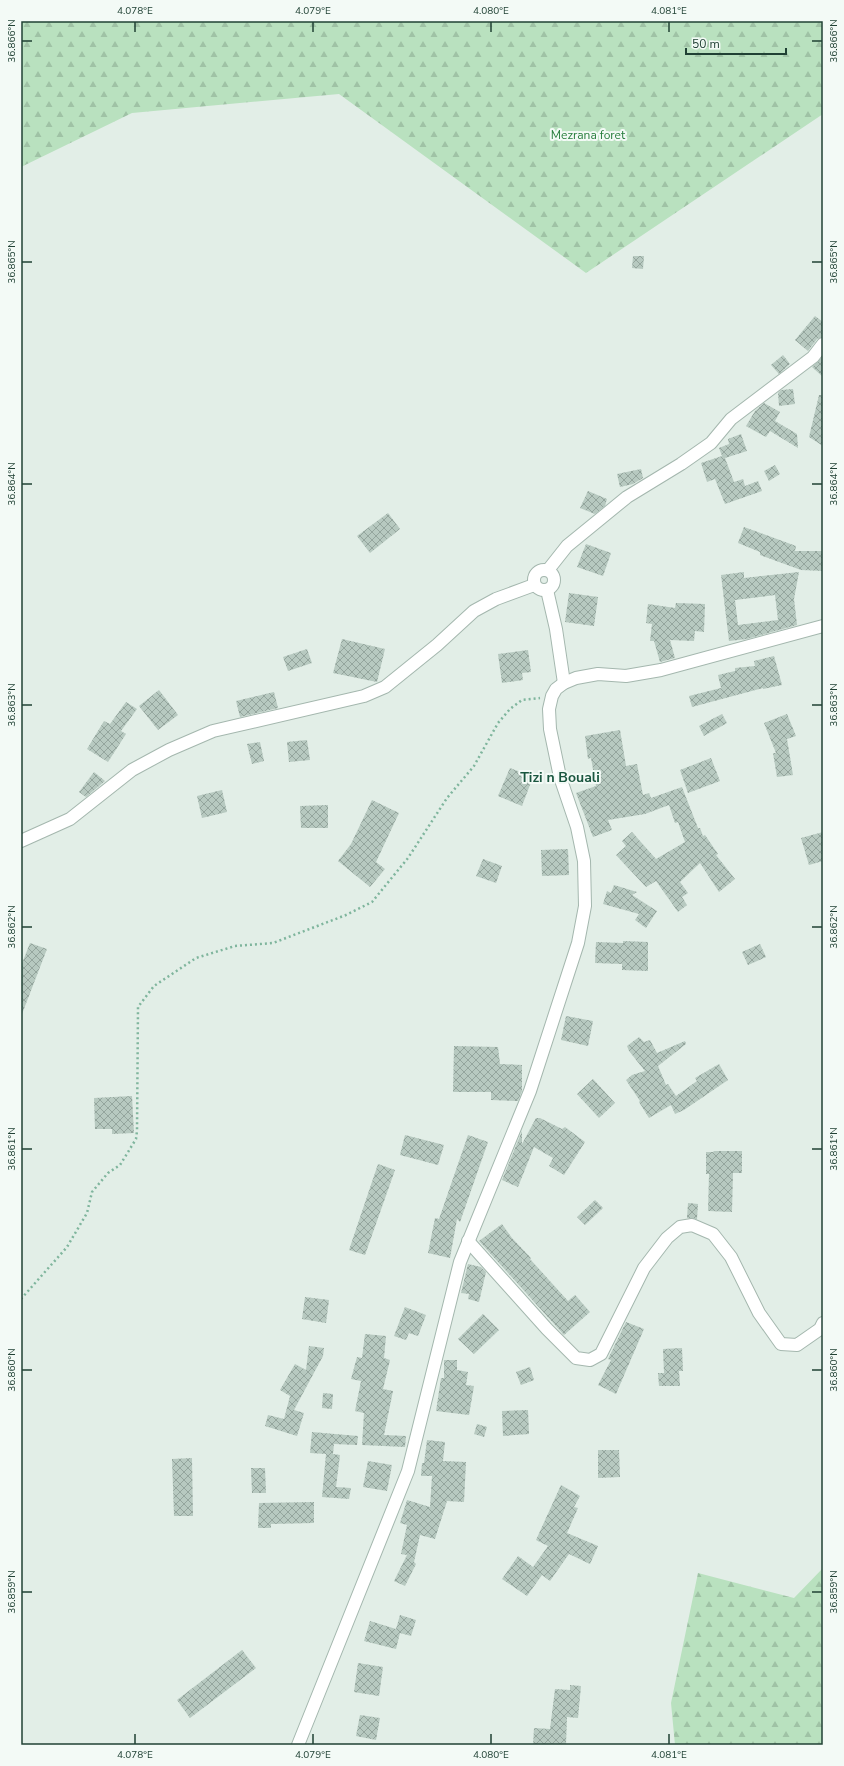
<svg xmlns="http://www.w3.org/2000/svg" width="844" height="1766" font-family="'Nunito Sans',sans-serif">
	<style>
		.forest { fill: url(#forest-firs) }
		.building { fill: url(#building-cross-hatch); fill-rule: evenodd }
		.lines { fill: none; stroke-linecap: round; stroke-linejoin: round }
		.street-casing { stroke: #a4b7ae; stroke-width: 14 }
		.path { stroke: #7fb59d; stroke-width: 2.5; stroke-dasharray: 2 3; stroke-linecap: butt }
		.street { stroke: #fff; stroke-width: 12 }
		.ticks { fill: none; stroke: #204134; stroke-width: 1.5 }
		.labels { text-anchor: middle; dominant-baseline: central; stroke-width: 4; stroke-linejoin: round; paint-order: stroke }
		.park-label { font-size: 12px; fill: #267d3c; stroke: #f3faf6 }
		.quarter-label { font-size: 14px; font-weight: bold; fill: #1a563f; stroke: #f3faf6 }
		.neatline { fill: none; stroke: #204134; stroke-width: 1.5 }
		.ticks-label { font-size: 10px; text-anchor: middle; fill: #204134 }
	</style>
	<defs>
		<pattern id="forest-firs" width="22" height="20" patternUnits="userSpaceOnUse"><rect width="22" height="20" fill="#b9e1bf"/><path d="M5 1l3.5 6h-7zM16 11l3.5 6h-7z" fill="#9fc2a5"/></pattern>
		<pattern id="building-cross-hatch" width="8" height="8" patternUnits="userSpaceOnUse"><rect width="8" height="8" fill="#b7c9c0"/><path d="M0 0l8 8M0 8l8-8" fill="none" stroke="#94a59d"/></pattern>
	</defs>
	<rect width="100%" height="100%" fill="#e2eee7"/>
	<g class="forest">
		<polygon points="21,21 823,21 823,114 586,273 339,94 132,113 21,167"/>
		<polygon points="823,1568 823,1745 675,1745 671,1703 698,1573 794,1598"/>
	</g>
	<g class="building">
		<polygon points="633,256 644,256 643,269 632,268"/>
		<polygon points="815,316 823,322 823,337 817,339 808,351 795,340"/>
		<polygon points="783,355 790,364 779,374 771,365"/>
		<polygon points="823,356 823,377 812,367"/>
		<polygon points="793,389 795,404 779,406 778,393 781,390"/>
		<polygon points="819,395 823,395 823,446 809,437"/>
		<polygon points="764,403 780,412 775,421 797,434 798,448 770,431 766,437 746,426 755,411"/>
		<polygon points="741,434 747,451 725,458 734,482 743,479 745,486 758,481 762,491 725,504 715,479 707,482 701,463 722,456 719,448 729,444 728,439"/>
		<polygon points="775,465 780,474 769,481 764,471"/>
		<polygon points="641,469 643,478 633,484 620,487 617,474"/>
		<polygon points="588,491 607,499 605,506 595,514 580,508"/>
		<polygon points="388,513 400,529 370,553 357,536"/>
		<polygon points="744,527 796,546 795,551 823,551 823,571 801,570 760,555 760,552 738,543"/>
		<polygon points="586,544 611,553 603,576 577,567"/>
		<path d="M744,572V578L799,572L794,599L797,625L747,639L729,641L721,575ZM775,595L778,620L738,625L735,600Z"/>
		<polygon points="569,593 598,597 594,626 565,622"/>
		<polygon points="676,603 705,604 704,632 695,631 694,641 670,640 675,658 660,662 654,641 650,641 652,624 646,623 648,604 675,608"/>
		<polygon points="342,639 385,649 377,682 333,673"/>
		<polygon points="307,649 312,663 288,671 283,657"/>
		<polygon points="528,650 531,672 522,673 523,680 502,683 498,654"/>
		<polygon points="774,656 782,685 763,689 763,688 692,707 689,696 721,688 718,675 735,671 735,668 755,666 754,661"/>
		<polygon points="159,690 178,715 158,730 139,706"/>
		<polygon points="274,692 278,708 240,717 236,701"/>
		<polygon points="126,702 137,709 121,731 126,734 108,762 87,749 104,721 110,724"/>
		<polygon points="722,714 727,723 704,736 699,726"/>
		<polygon points="787,714 796,736 787,739 793,775 777,777 773,753 776,753 764,723"/>
		<polygon points="620,730 626,766 637,764 643,795 649,793 651,798 682,787 698,828 700,828 703,836 705,835 718,854 716,855 735,879 719,892 700,863 680,882 688,893 682,897 687,905 678,912 656,881 646,887 616,855 626,846 622,841 632,832 656,859 685,842 678,822 675,823 669,805 645,814 608,820 612,830 593,837 576,793 596,786 591,758 588,759 585,736"/>
		<polygon points="307,740 310,760 289,762 287,742"/>
		<polygon points="260,742 264,761 252,764 247,744"/>
		<polygon points="711,758 720,781 688,793 680,770"/>
		<polygon points="510,768 533,777 522,806 498,796"/>
		<polygon points="94,772 105,781 86,797 79,792"/>
		<polygon points="222,790 227,812 202,818 197,796"/>
		<polygon points="372,800 399,813 376,862 385,869 370,887 338,861 351,844"/>
		<polygon points="328,805 328,828 301,828 300,806"/>
		<polygon points="823,832 823,861 809,865 801,838"/>
		<polygon points="568,849 569,875 542,876 541,850"/>
		<polygon points="483,859 502,866 496,883 476,876"/>
		<polygon points="614,885 637,892 632,895 657,911 646,928 635,920 639,914 603,904 607,891 611,893"/>
		<polygon points="623,941 648,942 648,971 622,970 622,964 595,963 596,942 623,943"/>
		<polygon points="30,943 47,949 22,1014 21,966"/>
		<polygon points="760,944 766,957 748,965 742,952"/>
		<polygon points="566,1016 593,1021 588,1046 561,1040"/>
		<polygon points="639,1037 644,1042 650,1040 657,1053 685,1041 686,1044 658,1066 666,1085 668,1084 676,1096 697,1081 695,1078 719,1064 728,1080 684,1110 675,1114 671,1105 649,1118 639,1102 640,1101 626,1080 632,1075 645,1071 629,1051 627,1046"/>
		<polygon points="454,1046 498,1047 500,1064 522,1065 522,1091 518,1101 491,1100 491,1092 453,1092"/>
		<polygon points="593,1079 615,1103 599,1118 577,1094"/>
		<polygon points="132,1096 134,1133 112,1134 112,1129 95,1129 94,1098"/>
		<polygon points="536,1118 540,1118 562,1129 565,1127 585,1142 564,1175 549,1166 553,1158 534,1147 518,1187 502,1180 522,1131 522,1144"/>
		<polygon points="405,1135 444,1145 438,1165 400,1155"/>
		<polygon points="468,1135 488,1142 460,1222 457,1219 450,1258 428,1253 435,1218 439,1219"/>
		<polygon points="714,1151 742,1151 742,1173 733,1173 732,1212 708,1211 709,1174 706,1174 706,1152 713,1152"/>
		<polygon points="378,1164 395,1170 365,1255 349,1250"/>
		<polygon points="595,1200 603,1208 585,1225 577,1217"/>
		<polygon points="688,1203 698,1204 697,1219 687,1218"/>
		<polygon points="502,1224 512,1238 531,1258 530,1259 568,1301 575,1295 590,1312 564,1335 479,1241"/>
		<polygon points="468,1264 481,1267 486,1272 479,1302 468,1299 469,1294 461,1293"/>
		<polygon points="305,1297 329,1300 326,1323 302,1319"/>
		<polygon points="405,1307 426,1315 418,1336 409,1333 406,1340 394,1336"/>
		<polygon points="483,1314 499,1330 474,1354 458,1339"/>
		<polygon points="626,1322 644,1329 616,1394 598,1385 611,1360 608,1359"/>
		<polygon points="365,1334 386,1336 384,1358 390,1360 383,1389 393,1391 384,1435 406,1436 405,1447 362,1445 364,1413 355,1411 361,1381 351,1379 357,1357 362,1358"/>
		<polygon points="309,1346 324,1348 323,1356 294,1410 304,1413 297,1436 265,1426 268,1415 284,1419 290,1396 280,1390 295,1364 306,1370"/>
		<polygon points="682,1348 683,1371 679,1371 680,1386 659,1386 658,1373 664,1373 663,1349"/>
		<polygon points="444,1360 457,1360 457,1370 468,1372 466,1385 474,1386 469,1415 436,1411 441,1378 444,1378"/>
		<polygon points="530,1367 534,1380 521,1385 516,1372"/>
		<polygon points="323,1393 333,1394 332,1409 322,1408"/>
		<polygon points="528,1410 529,1434 503,1436 502,1411"/>
		<polygon points="477,1424 487,1427 484,1437 474,1434"/>
		<polygon points="312,1432 358,1436 357,1445 334,1444 333,1454 340,1455 336,1487 351,1488 349,1499 322,1497 326,1454 310,1453"/>
		<polygon points="427,1440 445,1442 443,1461 466,1462 464,1502 447,1501 435,1539 420,1535 414,1562 416,1564 405,1586 394,1581 407,1555 401,1554 407,1525 400,1523 407,1500 430,1507 432,1476 421,1476 422,1463 424,1463"/>
		<polygon points="598,1450 619,1450 620,1477 598,1478"/>
		<polygon points="192,1458 193,1516 174,1516 172,1459"/>
		<polygon points="368,1461 392,1465 387,1491 363,1487"/>
		<polygon points="251,1468 265,1468 266,1493 252,1493"/>
		<polygon points="561,1485 580,1496 574,1507 578,1508 567,1533 598,1546 590,1564 569,1554 550,1581 542,1575 527,1596 502,1579 518,1556 533,1567 548,1546 536,1540"/>
		<polygon points="314,1502 314,1523 271,1524 271,1528 258,1528 259,1503"/>
		<polygon points="400,1615 416,1620 411,1636 400,1633 396,1649 364,1641 370,1621 396,1629"/>
		<polygon points="242,1650 256,1668 190,1718 177,1700"/>
		<polygon points="358,1663 383,1667 379,1696 354,1692"/>
		<polygon points="570,1685 581,1686 578,1718 567,1717 566,1745 533,1745 534,1728 550,1729 555,1689 570,1690"/>
		<polygon points="360,1715 380,1718 376,1740 356,1736"/>
	</g>
	<g class="lines">
		<g class="street-casing">
			<g id="street">
				<circle cx="544" cy="580" r="10"/>
				<polyline points="548,570 567,546 627,497 681,464 711,443 731,419 813,357 823,344"/>
				<polyline points="547,590 556,629 564,683"/>
				<polyline points="21,841 70,819 132,770 169,750 213,731 364,696 385,687 437,645 474,611 496,599 534,585"/>
				<polyline points="468,1241 547,1329 576,1358 590,1360 601,1354 644,1268 667,1238 680,1227 692,1225 713,1234 731,1257 759,1313 781,1344 797,1345 820,1329 823,1323"/>
				<polyline points="298,1745 408,1471 460,1262 530,1091 578,943 585,906 584,861 577,827 560,777 550,729 549,709 552,696 556,689 564,683 576,678 598,674 626,676 661,670 823,626"/>
			</g>
		</g>
		<polyline class="path" points="21,1299 67,1247 87,1213 92,1192 108,1173 120,1165 136,1139 137,1131 138,1007 154,986 196,958 235,946 273,943 346,915 372,902 408,858 447,798 474,766 498,723 510,709 522,700 540,698"/>
		<use href="#street" class="street"/>
	</g>
	<path class="ticks" d="M135,22V32M313,22V32M491,22V32M669,22V32M22,41H32M812,41H822M22,262H32M812,262H822M22,484H32M812,484H822M22,705H32M812,705H822M22,927H32M812,927H822M22,1149H32M812,1149H822M22,1370H32M812,1370H822M22,1592H32M812,1592H822M135,1734V1744M313,1734V1744M491,1734V1744M669,1734V1744"/>
	<g class="labels">
		<g class="park-label">
			<text x="588" y="135">Mezrana foret</text>
		</g>
		<g class="quarter-label">
			<text x="560" y="777">Tizi n Bouali</text>
		</g>
	</g>
	<rect width="844" height="1766" fill="none" stroke="#f3faf6" stroke-width="44"/>
	<path d="M686 48v6h100v-6" fill="none" stroke="#204134" stroke-width="2"/>
	<text x="692" y="48" font-size="12" fill="#204134" stroke="#f3faf6" stroke-width="3" paint-order="stroke">50 m</text>
	<rect x="22" y="22" width="800" height="1722" class="neatline"/>
	<g class="ticks-label">
		<text x="135" y="14">4.078°E</text>
		<text x="313" y="14">4.079°E</text>
		<text x="491" y="14">4.080°E</text>
		<text x="669" y="14">4.081°E</text>
		<text transform="translate(11 41) rotate(-90)" y="4">36.866°N</text>
		<text transform="translate(833 41) rotate(-90)" y="4">36.866°N</text>
		<text transform="translate(11 262) rotate(-90)" y="4">36.865°N</text>
		<text transform="translate(833 262) rotate(-90)" y="4">36.865°N</text>
		<text transform="translate(11 484) rotate(-90)" y="4">36.864°N</text>
		<text transform="translate(833 484) rotate(-90)" y="4">36.864°N</text>
		<text transform="translate(11 705) rotate(-90)" y="4">36.863°N</text>
		<text transform="translate(833 705) rotate(-90)" y="4">36.863°N</text>
		<text transform="translate(11 927) rotate(-90)" y="4">36.862°N</text>
		<text transform="translate(833 927) rotate(-90)" y="4">36.862°N</text>
		<text transform="translate(11 1149) rotate(-90)" y="4">36.861°N</text>
		<text transform="translate(833 1149) rotate(-90)" y="4">36.861°N</text>
		<text transform="translate(11 1370) rotate(-90)" y="4">36.860°N</text>
		<text transform="translate(833 1370) rotate(-90)" y="4">36.860°N</text>
		<text transform="translate(11 1592) rotate(-90)" y="4">36.859°N</text>
		<text transform="translate(833 1592) rotate(-90)" y="4">36.859°N</text>
		<text x="135" y="1758">4.078°E</text>
		<text x="313" y="1758">4.079°E</text>
		<text x="491" y="1758">4.080°E</text>
		<text x="669" y="1758">4.081°E</text>
	</g>
</svg>
